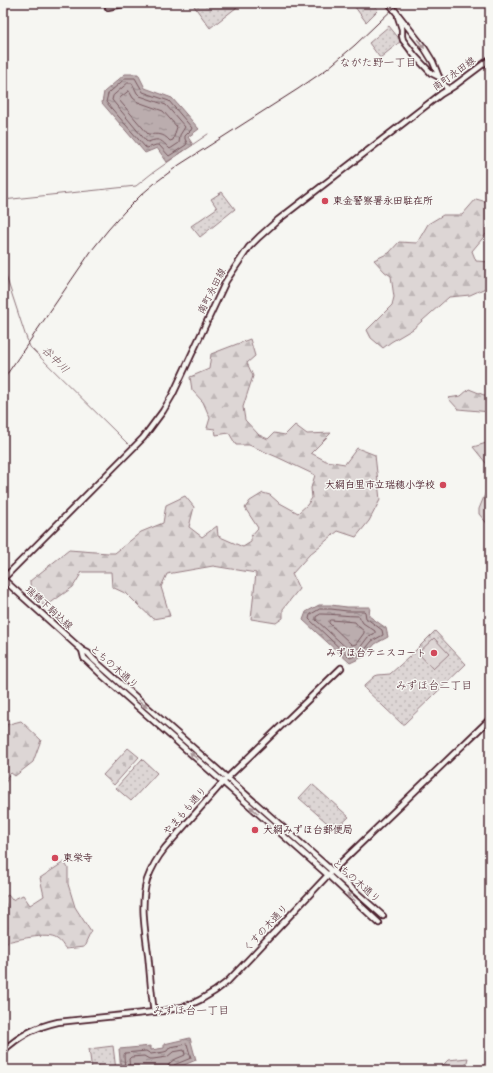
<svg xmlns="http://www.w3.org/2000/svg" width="493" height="1073" font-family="Kalam,'Klee One',sans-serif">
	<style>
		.green { fill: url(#green-dots); stroke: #947a80 }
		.forest { fill: url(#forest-firs); stroke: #947a80 }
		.cemetery { fill: url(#cemetery-stones); stroke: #947a80 }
		.pitch { fill: #ddd6d5; stroke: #947a80 }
		.water { fill: url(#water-ripples); stroke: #8e747a }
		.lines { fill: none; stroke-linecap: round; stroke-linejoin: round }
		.shore { stroke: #77585f; stroke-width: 1 }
		.stream { stroke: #8e747a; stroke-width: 1 }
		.tertiary-casing { stroke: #4a1f2b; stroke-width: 8 }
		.tertiary { stroke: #f6f6f2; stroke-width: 4.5 }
		.rail { stroke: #4a1f2b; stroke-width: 1 }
		.oneway { fill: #a99598 }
		.poi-dot { fill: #d1495b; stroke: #f6f6f2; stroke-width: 1.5 }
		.labels { text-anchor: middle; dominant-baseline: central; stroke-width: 3; stroke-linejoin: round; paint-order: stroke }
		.street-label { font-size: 10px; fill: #4a1f2b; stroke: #f6f6f2 }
		.poi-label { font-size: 10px; font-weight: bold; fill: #4a1f2b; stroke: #f6f6f2; text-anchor: start }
		.neighbourhood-label { font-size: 11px; fill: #4a1f2b; stroke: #f6f6f2 }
		.water-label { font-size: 11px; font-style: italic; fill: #6c4a52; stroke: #f6f6f2 }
	</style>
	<defs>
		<pattern id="green-dots" width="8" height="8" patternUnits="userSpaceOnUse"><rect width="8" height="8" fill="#ddd6d5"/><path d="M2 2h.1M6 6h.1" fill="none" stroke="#bfb7b7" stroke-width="1.8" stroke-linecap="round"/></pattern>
		<pattern id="forest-firs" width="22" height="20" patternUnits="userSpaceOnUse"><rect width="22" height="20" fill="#ddd6d5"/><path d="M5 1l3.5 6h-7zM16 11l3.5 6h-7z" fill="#bfb7b7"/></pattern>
		<pattern id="cemetery-stones" width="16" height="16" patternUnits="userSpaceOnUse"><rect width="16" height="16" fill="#ddd6d5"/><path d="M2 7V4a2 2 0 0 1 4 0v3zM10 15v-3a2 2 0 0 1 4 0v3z" fill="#bfb7b7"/></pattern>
		<pattern id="water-ripples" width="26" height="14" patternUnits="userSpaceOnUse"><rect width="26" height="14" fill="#bbadae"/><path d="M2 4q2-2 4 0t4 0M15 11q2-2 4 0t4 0" fill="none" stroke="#9a8c8e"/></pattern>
	</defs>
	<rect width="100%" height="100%" fill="#f6f6f2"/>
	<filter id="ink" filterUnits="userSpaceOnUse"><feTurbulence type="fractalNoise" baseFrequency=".025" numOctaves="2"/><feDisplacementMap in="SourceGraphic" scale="8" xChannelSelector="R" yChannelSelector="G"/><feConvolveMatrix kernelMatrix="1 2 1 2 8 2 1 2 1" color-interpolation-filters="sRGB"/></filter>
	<g filter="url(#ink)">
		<g class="green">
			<polygon points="198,3 240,3 241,4 210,28 194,6"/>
			<polygon points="352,3 373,3 378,10 366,22"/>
			<polygon points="389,26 401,41 380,58 369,43"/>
			<polygon points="222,192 235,209 200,237 191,226 217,208 211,199"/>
			<polygon points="435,631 466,664 404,724 402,724 365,689 364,686 375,676 378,675 390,674 408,658"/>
			<polygon points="142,759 157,773 131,801 116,788"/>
			<polygon points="312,784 349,817 335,830 299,798"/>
			<polygon points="113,1046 116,1070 92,1070 89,1049"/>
		</g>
		<g class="forest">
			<polygon points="476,199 490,203 490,232 487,233 472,251 476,261 490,262 490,286 470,295 449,297 413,329 391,342 383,348 371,338 367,330 392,305 394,297 391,276 385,272 374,260 389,253 399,242 417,243 428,224 443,215 462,215"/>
			<path d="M250,339L255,356L247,363L253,376L243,407L245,420L259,435L268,439L274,433L285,435L295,425L307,434L331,433L311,453L326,461L345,464L357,448L375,455L380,500L369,521L356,537L338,531L310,554L292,574L299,589L283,609V618L276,623L251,619L256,573L213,566L167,574L161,587L170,616L153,619L137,604L127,594L112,587L111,572H82L73,587L49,604L43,605C35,596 30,594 30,581L69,550L108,553H115L141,532L163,523L166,505L185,496L194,507L189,527L202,537L217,526L218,536L243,547L251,542V536L258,528L245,508L250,501L263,493L270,495L278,502L298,513L307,505L312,498L311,488L315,475L277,457L249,445H236L229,433L216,435L215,429L207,428L210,418L203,402L192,390L190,377L209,369L211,354Z"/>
			<polygon points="469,389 484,395 490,394 490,412 458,409 448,398 461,396"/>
			<polygon points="490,442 490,527 479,514 479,509 490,482 486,463 473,447"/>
			<polygon points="21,721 41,740 33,762 15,776 11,773 7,777 8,779 3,785 3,724 5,725"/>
			<path d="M64,862L68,868V884L75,907L91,932L84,947L66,949C63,946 61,941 57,939C47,932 15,940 3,943V898L8,895L12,900L23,895L30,905L44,896L40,878Z"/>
			<polygon points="468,1058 465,1070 438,1070 448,1060"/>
		</g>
		<polygon class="cemetery" points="128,748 139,757 114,785 103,775"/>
		<polygon class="pitch" points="434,638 449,654 433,669 418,653"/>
		<g class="water">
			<polygon points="125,74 138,74 145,88 172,98 199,129 188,137 193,145 167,162 157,148 145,153 102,103 104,92"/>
			<polygon points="319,605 331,605 347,607 370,607 369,616 386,628 388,637 375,644 365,656 350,663 303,620 306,612"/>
			<polygon points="190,1038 196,1060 172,1070 121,1070 119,1049 151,1046 151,1050 164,1048 164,1044"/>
		</g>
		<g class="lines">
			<g class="shore">
				<polygon points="126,78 135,78 143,92 169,101 192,128 191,130 185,136 185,139 187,143 186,145 169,156 159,145 156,145 147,148 145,147 106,102 108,94"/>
				<path d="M128,83H132L137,93L140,96L166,105L185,127L180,135L179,143L170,149C161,141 161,137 148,142L146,141L112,100L113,96Z"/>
				<path d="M129,91L133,98L138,102L163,111L177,127L173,140L170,141C162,132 158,135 148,134L119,100L120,98Z"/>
				<polygon points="320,609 331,609 347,611 364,611 365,612 366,618 382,630 383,635 372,641 362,653 350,658 309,619 310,615"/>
				<path d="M321,614C334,614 346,616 359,616L363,623L375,631V633L368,637L359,649L351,652L316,620V617Z"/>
				<polygon points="331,620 355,622 359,627 364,631 364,633 356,644 352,645 329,623 329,621"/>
				<polyline points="125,1070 124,1055 125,1053 146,1051 151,1054 164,1052 167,1051 170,1047 187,1044 191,1058 174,1065 172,1067 172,1070"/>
				<path d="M130,1070L129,1059L131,1057L144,1056L149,1059H153L167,1057L173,1052L184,1050L185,1055C177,1059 168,1060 167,1070"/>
			</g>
			<g class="stream">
				<polyline points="192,145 208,134"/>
				<polyline points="3,200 136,186 151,174 185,150"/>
				<polyline points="3,267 25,334 30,347 128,444"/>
			</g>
			<g class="tertiary-casing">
				<g id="tertiary">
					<polyline points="389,3 425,49 433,62 439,77 448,90"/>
					<polyline points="108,7 129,3"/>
					<polyline points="398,17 402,29 402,36 403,40 415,56 431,73 439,77"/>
					<polyline points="3,579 143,438 163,411 173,394 226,281 249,247 259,237 278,220 441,94 454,86 490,59"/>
					<polyline points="3,579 82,650 88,653 94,660 383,916"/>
					<polyline points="82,650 84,658 104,677 328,875 379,923"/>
					<path d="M154,1012C151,993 150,973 148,954C145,930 140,904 147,880C151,869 157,858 165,848L223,782L341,668"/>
					<path d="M3,1051C20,1035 36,1027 58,1022L163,1011L187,1006L200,1000L215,991L227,982L250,958L328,875L490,719"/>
				</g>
			</g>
			<use href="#tertiary" class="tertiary"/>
			<polyline class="rail" points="3,380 92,250 108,230 124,212 141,195 155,183 179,165 298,89 327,69 355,45 399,3"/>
		</g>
		<defs><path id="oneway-solid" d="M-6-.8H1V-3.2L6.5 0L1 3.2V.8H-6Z"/></defs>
		<g class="oneway">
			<use href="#oneway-solid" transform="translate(421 44) rotate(52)"/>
			<use href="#oneway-solid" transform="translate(143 704) rotate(41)"/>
			<use href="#oneway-solid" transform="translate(194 756) rotate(-138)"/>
			<use href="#oneway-solid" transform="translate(254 810) rotate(-138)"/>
			<use href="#oneway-solid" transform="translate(351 897) rotate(-137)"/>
		</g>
	</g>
	<g class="poi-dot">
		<circle cx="325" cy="201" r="4"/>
		<circle cx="443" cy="485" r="4"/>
		<circle cx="434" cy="653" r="4"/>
		<circle cx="255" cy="830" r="4"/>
		<circle cx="55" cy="858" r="4"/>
	</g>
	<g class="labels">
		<g class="street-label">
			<text transform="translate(454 74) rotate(-36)">南町永田線</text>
			<text transform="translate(212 291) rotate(-63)">南町永田線</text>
			<text transform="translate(49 608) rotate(42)">瑞穂下駒込線</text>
			<text transform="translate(114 667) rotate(41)">とちの木通り</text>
			<text transform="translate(185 811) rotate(-49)">やまもも通り</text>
			<text transform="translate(356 881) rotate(41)">とちの木通り</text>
			<text transform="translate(266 928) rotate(-47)">くすの木通り</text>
		</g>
		<g class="poi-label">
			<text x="333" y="201">東金警察署永田駐在所</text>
			<text x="435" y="485" text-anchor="end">大網白里市立瑞穂小学校</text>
			<text x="426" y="653" text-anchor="end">みずほ台テニスコート</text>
			<text x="263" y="830">大網みずほ台郵便局</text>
			<text x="63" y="858">東栄寺</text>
		</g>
		<g class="neighbourhood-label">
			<text x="378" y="63">ながた野一丁目</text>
			<text x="434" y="686">みずほ台二丁目</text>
			<text x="191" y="1011">みずほ台一丁目</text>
		</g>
		<g class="water-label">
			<text transform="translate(55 360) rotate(45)">谷中川</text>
		</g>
	</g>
	<rect width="493" height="1073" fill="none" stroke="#f6f6f2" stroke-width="16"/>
	<rect x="8" y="8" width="477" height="1057" fill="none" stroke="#4a1f2b" stroke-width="1.5" filter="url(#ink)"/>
</svg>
